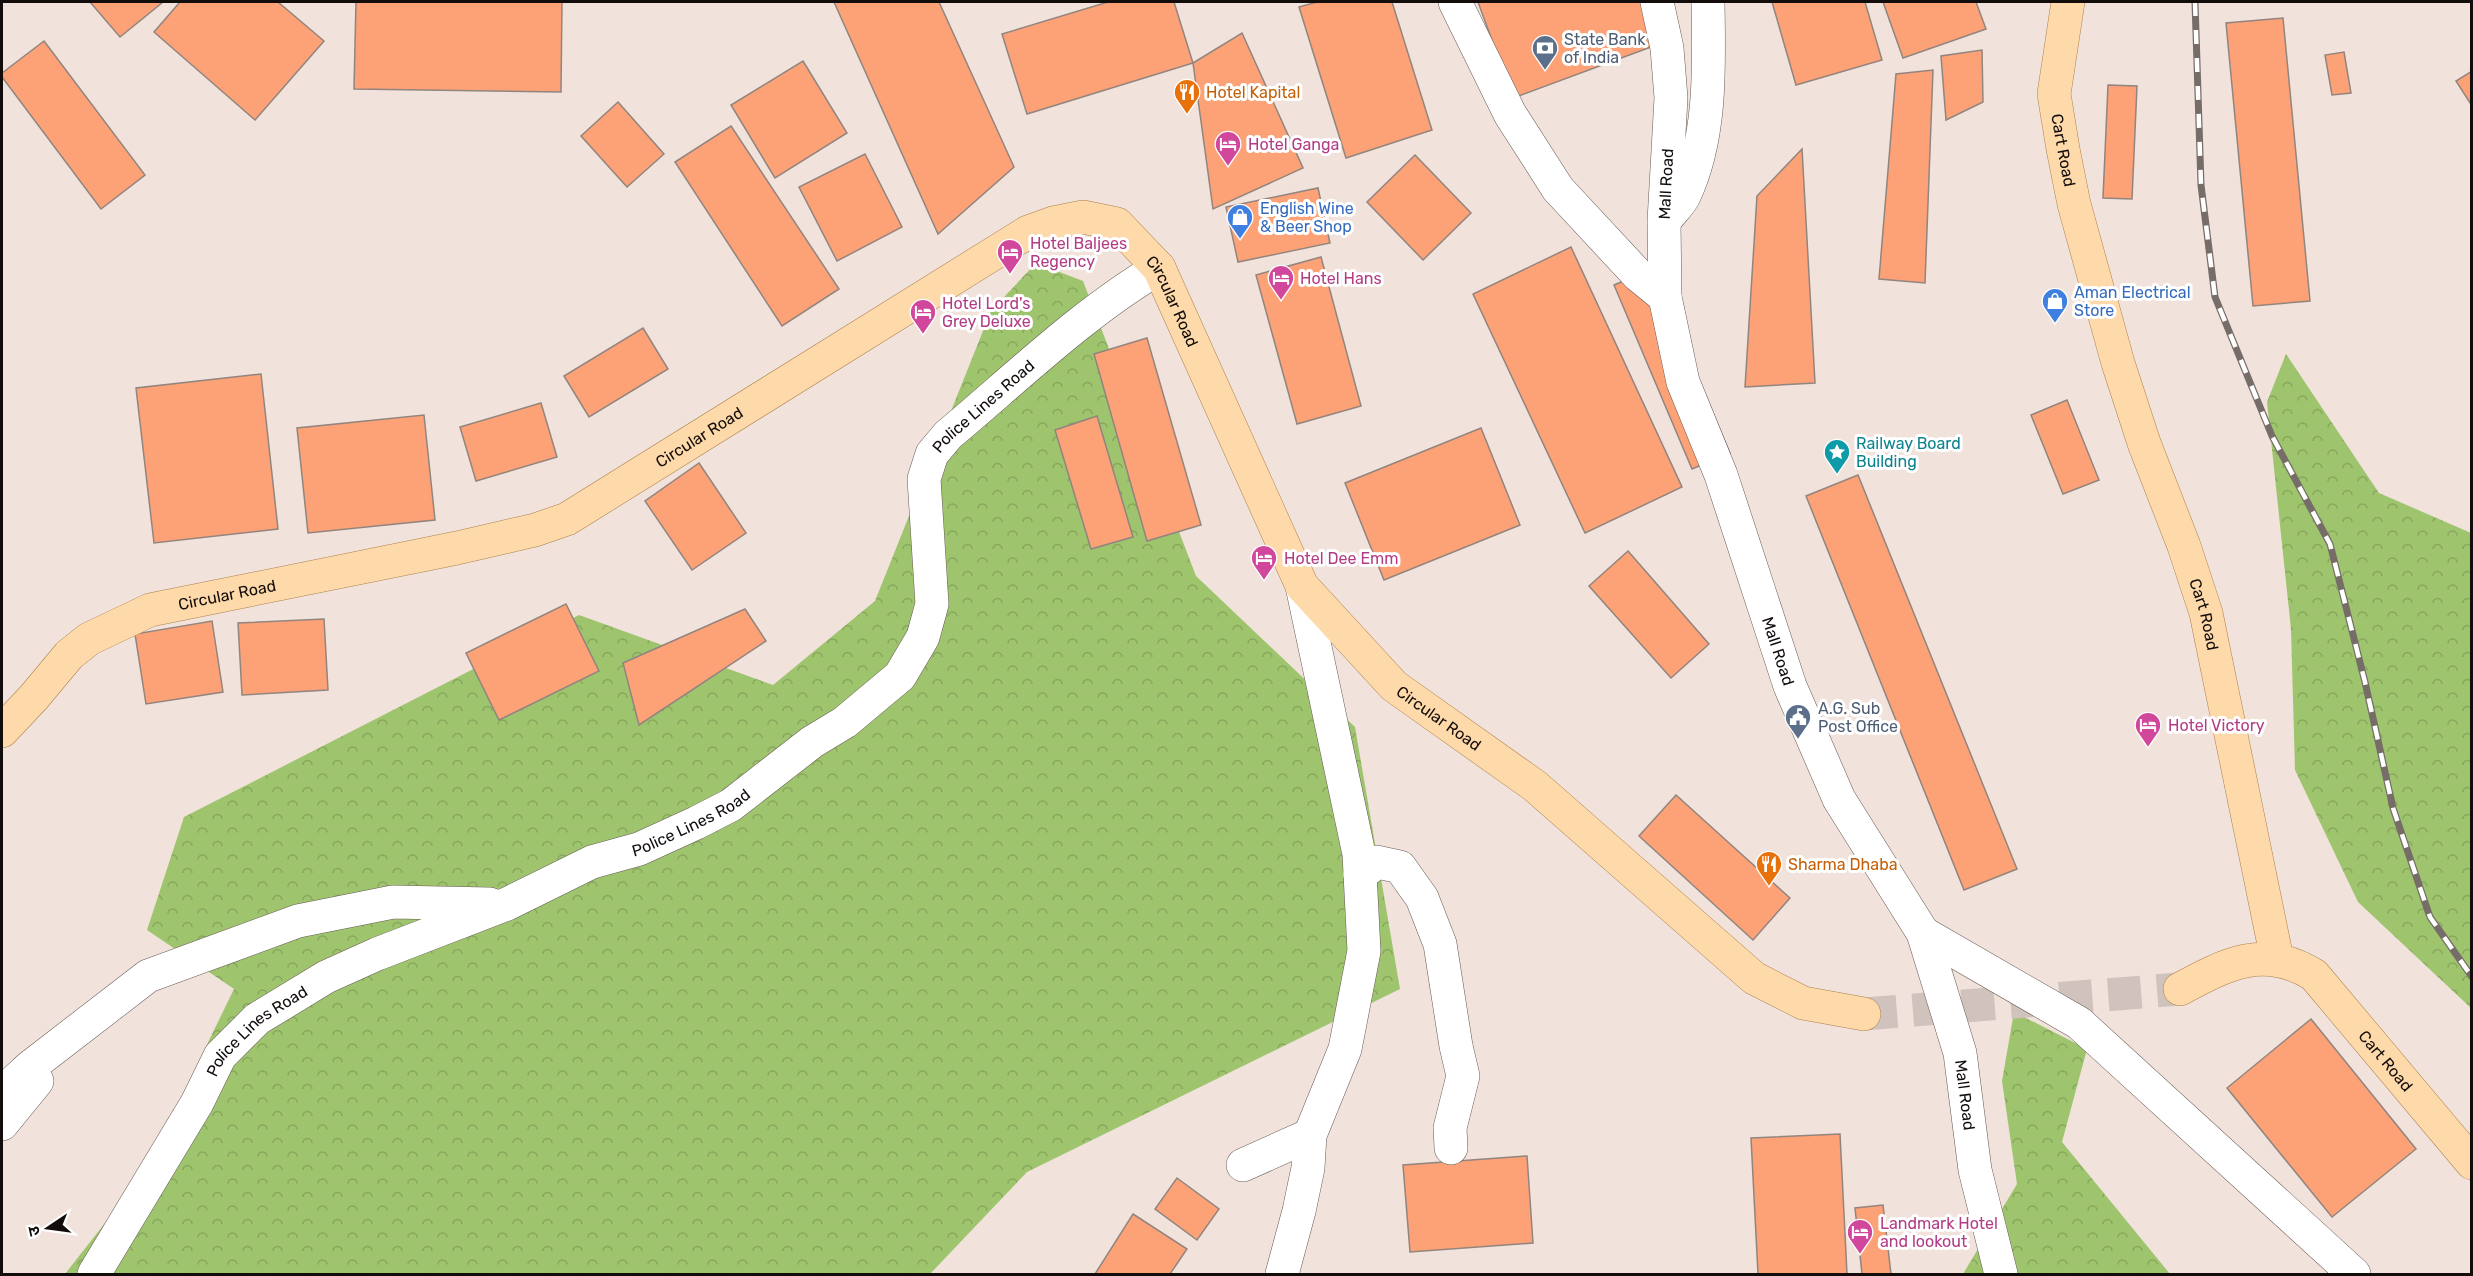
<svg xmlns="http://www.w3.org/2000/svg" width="2473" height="1276" font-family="Rubik,'Noto Sans Devanagari',sans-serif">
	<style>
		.forest { fill: url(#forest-crowns) }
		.building { fill: #fca276; stroke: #92847e; stroke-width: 1.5 }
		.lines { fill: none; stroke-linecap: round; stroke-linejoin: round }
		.major-tunnel { stroke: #d0c2bc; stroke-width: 33; stroke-dasharray: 33 16; stroke-linecap: butt }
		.minor-casing { stroke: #675a55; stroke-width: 34 }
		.major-casing { stroke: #ab814d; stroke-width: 34 }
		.minor { stroke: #fff; stroke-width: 33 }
		.major { stroke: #fed9aa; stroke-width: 33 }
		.rail-casing { stroke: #766c68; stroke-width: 7 }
		.rail { stroke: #fff; stroke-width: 4.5; stroke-dasharray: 14; stroke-linecap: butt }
		.labels { text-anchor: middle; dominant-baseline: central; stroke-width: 6; stroke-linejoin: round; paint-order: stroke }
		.service-label { font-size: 16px; fill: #4e5e75; stroke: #fff; text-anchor: start }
		.food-label { font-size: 16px; fill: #c56008; stroke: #fff; text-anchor: start }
		.hotel-label { font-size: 16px; fill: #b23c85; stroke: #fff; text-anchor: start }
		.street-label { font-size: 16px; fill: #120d0b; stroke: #fff }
		.shop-label { font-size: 16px; fill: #366cbe; stroke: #fff; text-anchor: start }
		.culture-label { font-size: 16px; fill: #0d838f; stroke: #fff; text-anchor: start }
	</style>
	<defs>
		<pattern id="forest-crowns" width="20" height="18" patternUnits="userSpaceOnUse" patternTransform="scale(1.5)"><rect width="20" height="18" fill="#9ec46d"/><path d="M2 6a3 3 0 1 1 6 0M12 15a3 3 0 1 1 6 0" fill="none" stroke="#87a75d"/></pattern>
	</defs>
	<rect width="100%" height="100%" fill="#f1e2db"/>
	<g class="forest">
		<polygon points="1036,263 1083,281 1196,576 1355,727 1400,989 1027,1172 930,1274 65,1274 145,1172 234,989 147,930 184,817 579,615 773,685 875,601 991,311"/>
		<polygon points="2286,354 2379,493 2471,533 2471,1008 2358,902 2295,770 2291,629 2267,402"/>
		<polygon points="2014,1012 2087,1049 2062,1142 2170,1274 1963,1274 2017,1184 2002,1081"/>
	</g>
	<g class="building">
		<polygon points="90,2 163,2 120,37"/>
		<polygon points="180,2 278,2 324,41 255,120 154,32"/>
		<polygon points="356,2 562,2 561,92 354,89"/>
		<polygon points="834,2 939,2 1014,167 938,234"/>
		<polygon points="1108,2 1174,2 1193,63 1027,114 1002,34"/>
		<polygon points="1317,2 1392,2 1432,130 1346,158 1299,7"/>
		<polygon points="1478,2 1644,2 1659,44 1513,98"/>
		<polygon points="1772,2 1865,2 1882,60 1796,85"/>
		<polygon points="1883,2 1976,2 1986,29 1903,58"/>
		<polygon points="2283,18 2310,301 2253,306 2226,23"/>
		<polygon points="1242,33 1303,168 1213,209 1193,63"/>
		<polygon points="44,41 145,175 101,209 2,77 2,73"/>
		<polygon points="1982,50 1983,102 1946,120 1941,56"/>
		<polygon points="2344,52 2351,93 2332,95 2325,55"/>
		<polygon points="803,61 847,133 775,178 731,105"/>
		<polygon points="1933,70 1925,283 1879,279 1896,74"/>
		<polygon points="2472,71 2472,106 2456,81"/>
		<polygon points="2108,85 2137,86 2132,199 2103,198"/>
		<polygon points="618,102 664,154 627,187 581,136"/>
		<polygon points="731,126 839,289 782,326 675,162"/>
		<polygon points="1802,149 1815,383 1745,387 1757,196"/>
		<polygon points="865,154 902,227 837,261 799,187"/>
		<polygon points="1415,155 1471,213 1423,260 1367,202"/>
		<polygon points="1318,188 1330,243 1238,262 1226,207"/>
		<polygon points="1571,247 1682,487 1585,533 1473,294"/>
		<polygon points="1321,257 1361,406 1297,424 1256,275"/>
		<polygon points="1652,269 1730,453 1692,469 1614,285"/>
		<polygon points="643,328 668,369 589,417 564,376"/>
		<polygon points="1147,338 1201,525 1147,541 1094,354"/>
		<polygon points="261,374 278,529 154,543 136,388"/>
		<polygon points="2067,400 2099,480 2063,494 2031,415"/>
		<polygon points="541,403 557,457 476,481 460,427"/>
		<polygon points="424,415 435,520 308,533 297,428"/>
		<polygon points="1097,416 1133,537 1091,549 1055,430"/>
		<polygon points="1481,428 1520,525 1384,580 1345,483"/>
		<polygon points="699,463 746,533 692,570 645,501"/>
		<polygon points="1858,475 2017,869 1964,890 1806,496"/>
		<polygon points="1628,551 1709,644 1671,678 1589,586"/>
		<polygon points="566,604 599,671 499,720 466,653"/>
		<polygon points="745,609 766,641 639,725 623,663"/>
		<polygon points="324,619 328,690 242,695 238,623"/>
		<polygon points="212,621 223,692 146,704 135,634"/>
		<polygon points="1676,795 1790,898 1753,940 1639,836"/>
		<polygon points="2311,1019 2416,1149 2332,1217 2227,1088"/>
		<polygon points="1840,1134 1847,1274 1758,1274 1751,1138"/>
		<polygon points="1527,1156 1533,1243 1410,1252 1403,1165"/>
		<polygon points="1177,1178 1219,1209 1197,1240 1155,1209"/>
		<polygon points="1883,1205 1891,1274 1862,1274 1855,1208"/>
		<polygon points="1133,1214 1187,1249 1170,1274 1095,1274"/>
	</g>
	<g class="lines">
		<polyline class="major-tunnel" points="1864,1014 2180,989"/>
		<g class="minor-casing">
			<g id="minor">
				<polyline points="1455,2 1510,114 1558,189 1638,275 1665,297"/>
				<path id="s1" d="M1657,2L1667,48L1671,98L1664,221L1665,297L1683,382L1721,475L1790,686L1839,799L1923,933L1960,1053L1975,1170L2001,1274"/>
				<path d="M1667,218C1672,211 1680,204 1684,196C1712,137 1709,65 1708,2"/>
				<polyline points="1360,875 1377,862 1400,867 1422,898 1440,944 1456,1046 1463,1076 1450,1128 1451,1148"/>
				<polyline points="1923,933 2079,1023 2354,1274"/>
				<polyline points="2,1093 30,1067 148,976 298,921 393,902 490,904"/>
				<polyline points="2,1124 37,1081"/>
				<polyline points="1243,1165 1310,1135"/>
				<path id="s2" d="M94,1274L197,1103L220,1056L257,1019L326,977L377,954L507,904L592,862L639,849L696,823L731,805L812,742L845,722L900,676L923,637L932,604L924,479L932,454L948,435C1015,379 1084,312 1159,268"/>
				<polyline points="1282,1274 1299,1211 1308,1168 1310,1135 1345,1049 1364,951 1359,854 1302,586"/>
			</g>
		</g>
		<g class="major-casing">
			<g id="major">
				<path id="s3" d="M2068,2L2054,94L2063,149L2074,204L2118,363L2144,443L2184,546L2206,613L2277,959"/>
				<path id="s4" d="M2,731L34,697L69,655L89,639L150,610L457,548L535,530L567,519L1028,232L1053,223L1083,217L1117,224L1159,268L1302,586L1394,686L1535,786L1754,978L1803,1003L1864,1014"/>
				<path id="s5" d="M2180,989C2226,964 2264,944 2314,975L2472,1163"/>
			</g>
		</g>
		<use href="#minor" class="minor"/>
		<use href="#major" class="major"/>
		<g class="rail-casing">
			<polyline id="rail" points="2195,2 2201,185 2215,297 2272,436 2330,544 2365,682 2393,808 2430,917 2472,977"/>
		</g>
		<use href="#rail" class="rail"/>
	</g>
	<defs>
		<g id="bank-pin" transform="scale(1.35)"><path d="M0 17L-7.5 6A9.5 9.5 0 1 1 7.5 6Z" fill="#5c6f8a" stroke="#fff"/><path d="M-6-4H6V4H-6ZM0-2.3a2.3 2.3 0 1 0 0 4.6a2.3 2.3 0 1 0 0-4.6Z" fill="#fff"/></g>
		<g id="restaurant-pin" transform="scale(1.35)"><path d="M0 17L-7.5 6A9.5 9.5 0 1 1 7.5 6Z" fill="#e8710a" stroke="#fff"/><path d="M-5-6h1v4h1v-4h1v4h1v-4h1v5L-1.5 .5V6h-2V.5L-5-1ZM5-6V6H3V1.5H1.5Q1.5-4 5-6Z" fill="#fff"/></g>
		<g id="hotel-pin" transform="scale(1.35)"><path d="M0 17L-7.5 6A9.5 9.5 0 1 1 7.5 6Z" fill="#d1479c" stroke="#fff"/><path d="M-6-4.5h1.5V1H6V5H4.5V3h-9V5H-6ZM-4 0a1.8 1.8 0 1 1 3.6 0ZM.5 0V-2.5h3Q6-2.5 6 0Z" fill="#fff"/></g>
		<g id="shop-pin" transform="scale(1.35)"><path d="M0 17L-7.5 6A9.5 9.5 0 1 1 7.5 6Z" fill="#3f7fe0" stroke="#fff"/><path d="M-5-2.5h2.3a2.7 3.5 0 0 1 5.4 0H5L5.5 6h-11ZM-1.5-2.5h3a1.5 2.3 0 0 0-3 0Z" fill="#fff"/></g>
		<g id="sight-pin" transform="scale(1.35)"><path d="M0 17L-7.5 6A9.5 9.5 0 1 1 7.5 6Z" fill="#0f9aa8" stroke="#fff"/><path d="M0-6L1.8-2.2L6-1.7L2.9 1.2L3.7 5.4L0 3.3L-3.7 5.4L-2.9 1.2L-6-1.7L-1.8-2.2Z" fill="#fff"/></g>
		<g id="civic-pin" transform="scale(1.35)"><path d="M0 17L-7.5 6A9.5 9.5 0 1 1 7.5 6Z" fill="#5c6f8a" stroke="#fff"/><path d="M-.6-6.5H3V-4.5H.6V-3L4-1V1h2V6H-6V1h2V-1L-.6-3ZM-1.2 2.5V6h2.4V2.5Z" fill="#fff"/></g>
	</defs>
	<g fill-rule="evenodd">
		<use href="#bank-pin" x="1545" y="48"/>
		<use href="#restaurant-pin" x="1187" y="92"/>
		<use href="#hotel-pin" x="1228" y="144"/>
		<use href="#shop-pin" x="1240" y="217"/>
		<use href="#hotel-pin" x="1010" y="252"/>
		<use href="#hotel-pin" x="1281" y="278"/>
		<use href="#shop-pin" x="2055" y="301"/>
		<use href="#hotel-pin" x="923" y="312"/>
		<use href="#sight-pin" x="1837" y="452"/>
		<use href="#hotel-pin" x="1264" y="558"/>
		<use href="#civic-pin" x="1798" y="717"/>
		<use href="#hotel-pin" x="2148" y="725"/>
		<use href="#restaurant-pin" x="1769" y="864"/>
		<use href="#hotel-pin" x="1860" y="1232"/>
	</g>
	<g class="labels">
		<g class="service-label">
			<text x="1564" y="39">State Bank<tspan x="1564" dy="18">of India</tspan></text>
			<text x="1818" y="708">A.G. Sub<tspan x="1818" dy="18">Post Office</tspan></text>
		</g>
		<g class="food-label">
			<text x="1206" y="92">Hotel Kapital</text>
			<text x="1788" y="864">Sharma Dhaba</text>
		</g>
		<g class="hotel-label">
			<text x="1248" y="144">Hotel Ganga</text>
			<text x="1030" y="243">Hotel Baljees<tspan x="1030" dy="18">Regency</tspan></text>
			<text x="1300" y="278">Hotel Hans</text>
			<text x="942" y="303">Hotel Lord's<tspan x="942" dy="18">Grey Deluxe</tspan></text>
			<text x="1284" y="558">Hotel Dee Emm</text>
			<text x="2168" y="725">Hotel Victory</text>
			<text x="1880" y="1223">Landmark Hotel<tspan x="1880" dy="18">and lookout</tspan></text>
		</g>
		<g class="street-label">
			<text stroke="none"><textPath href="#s3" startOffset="150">Cart Road</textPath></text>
			<text transform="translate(1666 184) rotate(-87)">Mall Road</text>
			<text stroke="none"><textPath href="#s4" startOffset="1353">Circular Road</textPath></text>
			<text stroke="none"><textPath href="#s2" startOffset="1340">Police Lines Road</textPath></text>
			<text stroke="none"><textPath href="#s4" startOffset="777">Circular Road</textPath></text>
			<text stroke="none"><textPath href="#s4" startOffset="273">Circular Road</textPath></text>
			<text stroke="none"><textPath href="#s3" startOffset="636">Cart Road</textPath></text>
			<text stroke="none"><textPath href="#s1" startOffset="669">Mall Road</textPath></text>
			<text stroke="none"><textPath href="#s4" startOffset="1857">Circular Road</textPath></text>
			<text stroke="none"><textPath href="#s2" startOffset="782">Police Lines Road</textPath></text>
			<text stroke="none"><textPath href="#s2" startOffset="296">Police Lines Road</textPath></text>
			<text stroke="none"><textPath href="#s5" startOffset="255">Cart Road</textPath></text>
			<text stroke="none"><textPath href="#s1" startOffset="1155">Mall Road</textPath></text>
		</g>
		<g class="shop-label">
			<text x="1260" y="208">English Wine<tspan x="1260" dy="18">&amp; Beer Shop</tspan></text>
			<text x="2074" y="292">Aman Electrical<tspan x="2074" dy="18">Store</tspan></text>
		</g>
		<g class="culture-label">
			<text x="1856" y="443">Railway Board<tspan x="1856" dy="18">Building</tspan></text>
		</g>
	</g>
	<rect width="2473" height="1276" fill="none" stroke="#120d0b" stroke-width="6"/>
	<g transform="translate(48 1228) rotate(257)" stroke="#ffffff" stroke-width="4.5" paint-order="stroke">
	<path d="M0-4.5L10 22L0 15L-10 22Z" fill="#120d0b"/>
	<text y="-9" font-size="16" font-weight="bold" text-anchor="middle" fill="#120d0b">उ</text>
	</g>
</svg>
